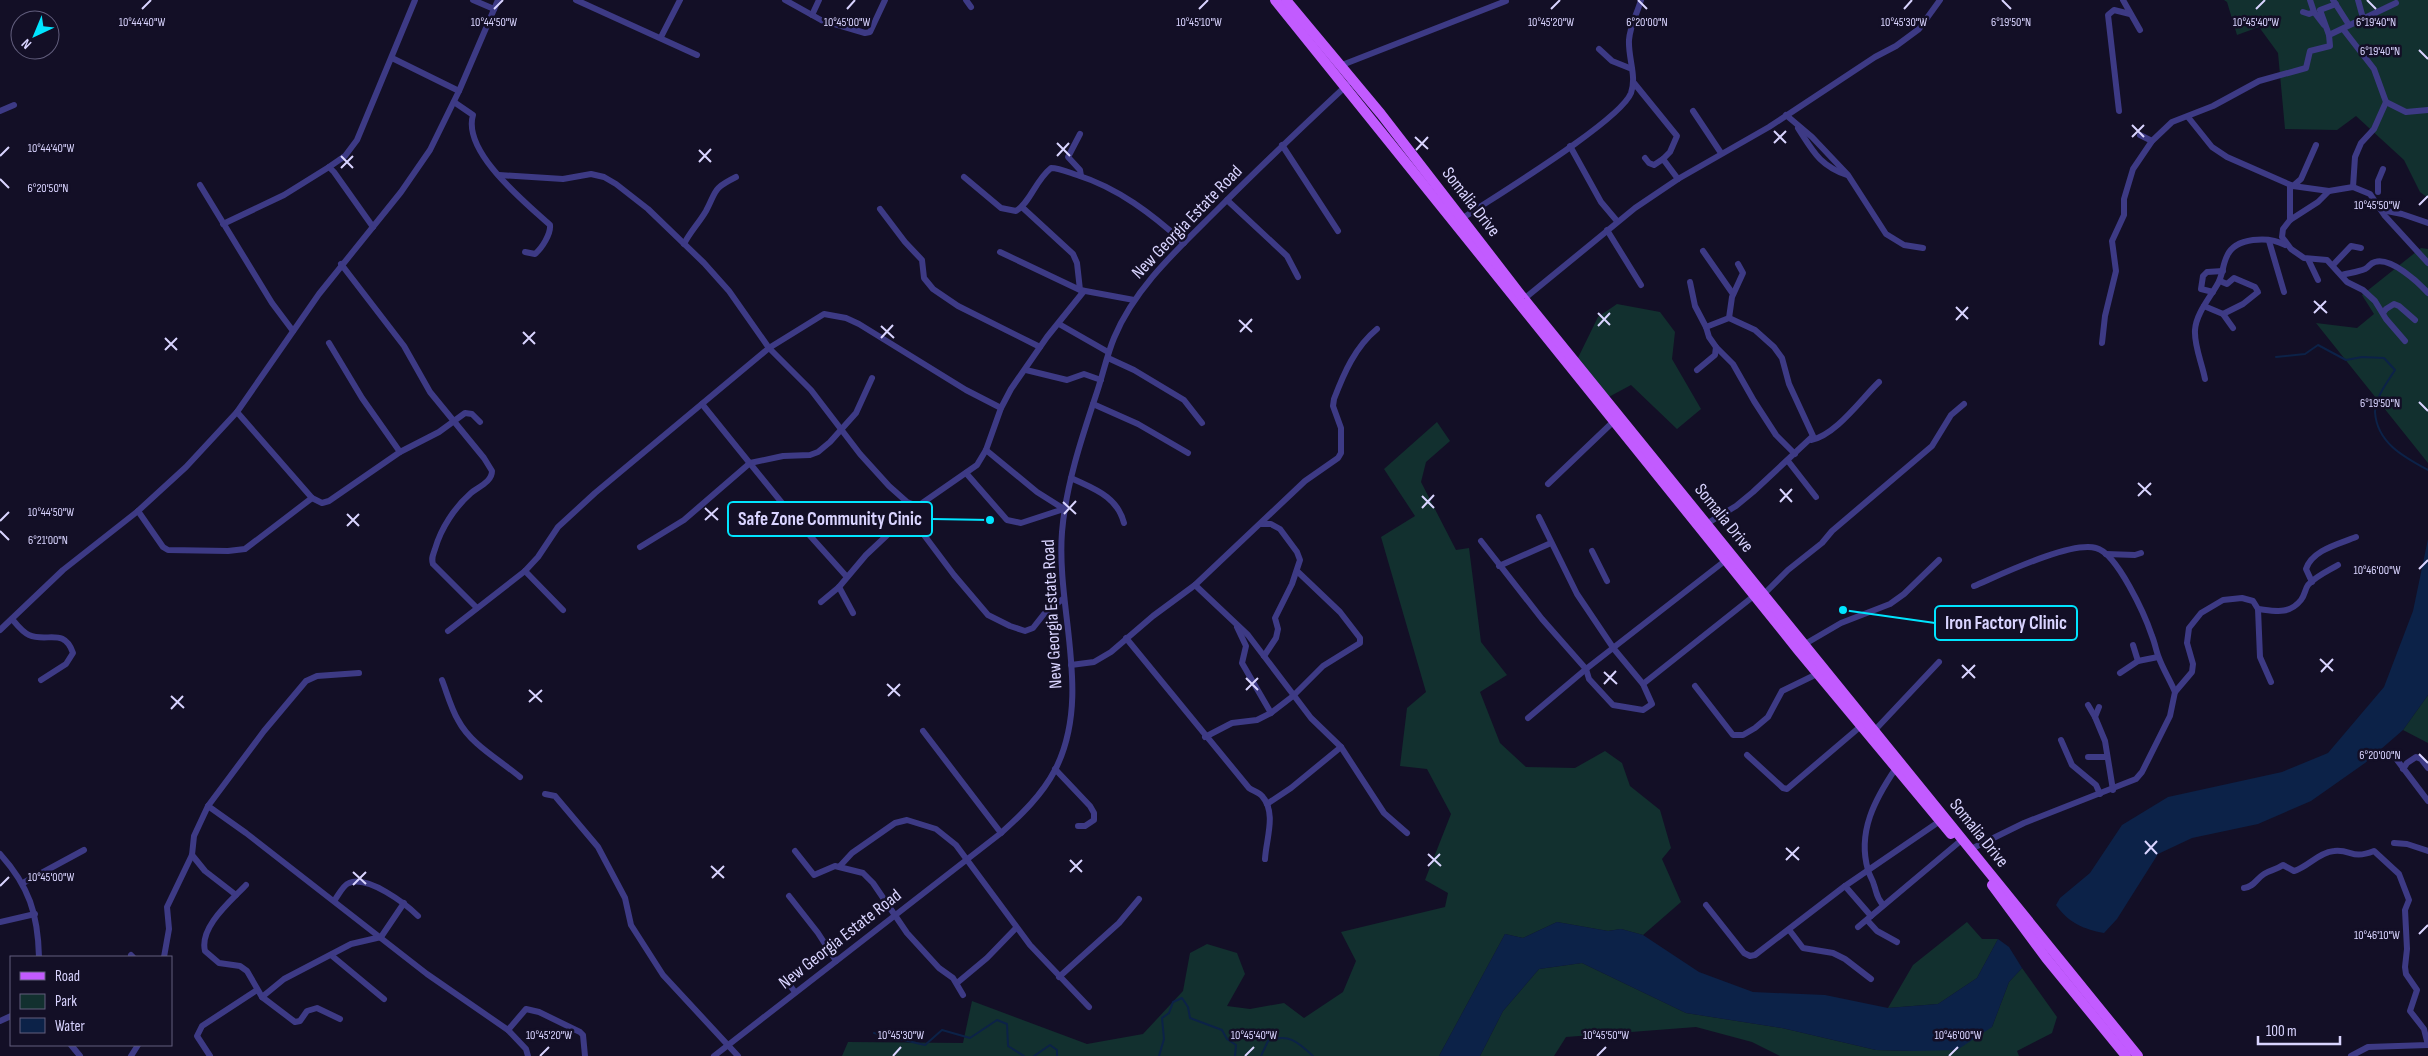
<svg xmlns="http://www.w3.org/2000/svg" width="2428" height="1056" font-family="'Sofia Sans Condensed',sans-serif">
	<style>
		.green { fill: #12302f }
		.water { fill: #0c2248 }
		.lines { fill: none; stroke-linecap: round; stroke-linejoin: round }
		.stream { stroke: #0c2248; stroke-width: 2 }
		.street { stroke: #3d3a85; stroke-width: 6 }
		.primary { stroke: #c25bff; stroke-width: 10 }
		.ticks { fill: none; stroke: #d9d4ff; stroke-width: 2 }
		.labels { text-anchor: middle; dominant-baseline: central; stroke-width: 5; stroke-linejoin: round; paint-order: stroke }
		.street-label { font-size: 18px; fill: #d9d4ff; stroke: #130f26 }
		.ticks-label { font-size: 12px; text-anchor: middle; fill: #d9d4ff; stroke: #130f26; stroke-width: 5; stroke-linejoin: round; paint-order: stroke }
		.leader { fill: none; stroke: #00e5ff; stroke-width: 2 }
		.callout-dot { fill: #00e5ff; stroke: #130f26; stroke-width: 2 }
		.callout { fill: #130f26; stroke: #00e5ff; stroke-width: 2 }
		.callout-label { font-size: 19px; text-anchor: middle; font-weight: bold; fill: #d9d4ff }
	</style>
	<rect width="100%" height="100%" fill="#130f26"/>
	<g class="green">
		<polygon points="2224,0 2428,0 2428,198 2420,192 2404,160 2356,116 2337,130 2285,129 2278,53 2259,27 2237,35 2227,2"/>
		<polygon points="2421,248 2428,249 2428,463 2316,323 2357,328 2374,314 2362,295"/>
		<polygon points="1617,304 1660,312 1675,332 1672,359 1701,409 1677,429 1631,385 1605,399 1576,362 1598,317"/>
		<polygon points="1437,422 1450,441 1426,462 1421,482 1456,550 1469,548 1481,642 1507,675 1480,692 1500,743 1526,767 1575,768 1605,751 1622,763 1630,786 1660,810 1671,848 1662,859 1681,902 1643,935 1621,929 1608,931 1557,922 1523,938 1505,934 1439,1056 842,1056 848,1042 963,1043 972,1001 1087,1044 1143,1034 1183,991 1190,953 1207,944 1237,953 1245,974 1227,1006 1250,1009 1284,1003 1304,1018 1343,992 1356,961 1341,932 1445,907 1448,893 1425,880 1451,814 1427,769 1400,766 1407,708 1426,692 1381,537 1415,516 1384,469"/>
		<polygon points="2428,695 2428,743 2403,730"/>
		<polygon points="1967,922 1982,939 1998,939 1977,978 1938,1004 1888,1008 1913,965"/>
		<polygon points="1582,963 1686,1013 1782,1028 1876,1050 1914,1051 1992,1027 2009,982 2022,968 2057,1017 2052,1033 2017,1051 2019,1056 1780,1056 1752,1042 1696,1027 1566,1037 1554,1056 1480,1056 1503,1011 1539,969"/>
	</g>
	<g class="water">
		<path d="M2428,539V695L2403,730L2365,763L2311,801L2258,824L2192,838L2158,854L2117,919L2104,933C2083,929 2069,923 2056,905L2060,898L2090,873L2122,825L2168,797L2282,772L2328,753L2384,687L2413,611Z"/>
		<polygon points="1557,922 1608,931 1621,929 1643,935 1699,972 1753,992 1825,995 1888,1008 1938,1004 1977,978 1998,939 2009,947 2022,968 2009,982 1992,1027 1957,1050 1914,1051 1876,1050 1782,1028 1686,1013 1582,963 1539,969 1503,1011 1480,1056 1439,1056 1505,934 1523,938"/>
	</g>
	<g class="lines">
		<g class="stream">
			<path d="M2276,357L2305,354L2318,345L2346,360L2362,357L2384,358L2395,370C2388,381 2375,398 2375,412C2377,443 2404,457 2428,470"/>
			<polyline points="874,1033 925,1045 942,1030 970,1038 997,1020 1007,1024 1008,1046 1024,1056"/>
			<polyline points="1034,1056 1050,1045 1057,1050 1057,1056"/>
			<polyline points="1159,1056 1164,1039 1162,1018 1169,1013 1173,1002 1182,998 1188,1007 1190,1018 1222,1030 1227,1039 1236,1045 1235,1056"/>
			<path d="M1261,1056L1268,1041C1289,1033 1298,1042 1313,1056"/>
		</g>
		<g class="street">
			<polyline points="473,0 494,9"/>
			<polyline points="576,0 697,55"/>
			<polyline points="785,0 821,20 865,33 870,32 885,0"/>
			<polyline points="966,0 971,7"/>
			<polyline points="2123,0 2140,30"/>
			<polyline points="2310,0 2314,12 2324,25"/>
			<polyline points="2333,0 2349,25"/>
			<polyline points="2358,0 2363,18"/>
			<polyline points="2303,12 2309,14 2314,12"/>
			<polyline points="812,15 819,0"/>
			<polyline points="2343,29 2374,69 2386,102 2374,129 2361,143 2355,157 2353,187"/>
			<polyline points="2329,35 2396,3"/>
			<polyline points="661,37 680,0"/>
			<polyline points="1599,49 1612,61 1632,69"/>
			<polyline points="392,58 459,91"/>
			<polyline points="1342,65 1506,1"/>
			<polyline points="1634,83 1677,136 1670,152 1663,159"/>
			<path d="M454,102L473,115C462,152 526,203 550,225C551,234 542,248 535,254L525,252"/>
			<polyline points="2386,102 2406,112 2428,110"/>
			<polyline points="0,111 14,105"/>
			<polyline points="1693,111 1721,153"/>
			<polyline points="2119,111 2108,15 2114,10 2130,14"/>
			<polyline points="1786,115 1812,137 1848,175 1886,234 1904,245 1923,248"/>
			<polyline points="2188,117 2212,147 2227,157 2293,186 2329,191"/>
			<path d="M1798,128C1813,151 1819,165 1847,175"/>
			<polyline points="1080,134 1068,157 1080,170 1081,176"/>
			<polyline points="2140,135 2152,141"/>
			<polyline points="1282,145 1338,231"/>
			<polyline points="1570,146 1601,202 1617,221"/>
			<polyline points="1645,158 1649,163 1654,165 1663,159 1678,179"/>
			<polyline points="329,167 345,156 357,140 415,0"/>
			<polyline points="499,175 563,179 591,174 604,177 616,184 648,209 704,263 729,291 769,348 811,390 860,454 889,486 907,502 918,506"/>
			<path d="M964,177L1001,208L1016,211C1030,203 1035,181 1051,168C1059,168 1068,172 1077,175C1118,188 1152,214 1184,243"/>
			<polyline points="200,185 272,303 293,331"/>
			<polyline points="2290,185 2290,220"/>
			<polyline points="2293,186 2301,179 2316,145"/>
			<polyline points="2378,192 2378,181 2383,169"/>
			<polyline points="1227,200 1287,256 1298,277"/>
			<polyline points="1023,208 1073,254 1077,263 1080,290"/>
			<polyline points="880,209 905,242 922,260 924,278 933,289 958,306 1040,347"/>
			<polyline points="2382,210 2402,214 2428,223"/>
			<path d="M1463,218C1494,197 1620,121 1631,93C1637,76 1628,58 1629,40C1630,26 1637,14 1641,0"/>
			<polyline points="223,224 284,195 329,167 334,172 373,227"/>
			<polyline points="1607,230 1641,285"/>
			<polyline points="2269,241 2284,292"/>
			<path d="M684,244C690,232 699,223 706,211C717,190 712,189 736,177"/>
			<polyline points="1703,251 1733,294"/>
			<polyline points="1000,252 1080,290 1134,300"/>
			<polyline points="2308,259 2318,280"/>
			<path d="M341,264L404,346L430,392L484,458L492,471C492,482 478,487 471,493C455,507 441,528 435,549C433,555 431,558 433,564L477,608"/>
			<polyline points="2333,265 2351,246 2361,248"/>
			<path d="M2342,275C2349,273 2358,272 2365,269C2369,267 2370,263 2375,262C2391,257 2418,282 2428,293"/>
			<polyline points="2220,281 2227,284 2234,278 2255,287 2258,292 2243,304 2223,314"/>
			<polyline points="1690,282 1695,306 1706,327 1729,318 1755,330 1774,347 1782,358 1789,384 1813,436 1753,492 1736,506 1708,523"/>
			<polyline points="2213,292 2201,289 2203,276 2207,272 2223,271"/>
			<polyline points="1524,299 1635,208 1678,179 1769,127 1875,57 1896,46 1919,29 1940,0"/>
			<polyline points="2204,306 2223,314 2233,328"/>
			<polyline points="2383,313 2386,309 2394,304 2399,306 2415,320"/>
			<polyline points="1729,318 1732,297 1743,273 1738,264"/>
			<polyline points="1059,324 1108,352"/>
			<polyline points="2405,341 2386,319 2375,301 2363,290 2347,282 2327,260 2304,258 2291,249 2282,237 2283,229 2290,220 2318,202 2329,191 2353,187 2370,194 2385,216 2428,263"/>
			<polyline points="329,343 362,398 400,452"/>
			<polyline points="2102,343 2105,316 2116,271 2112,241 2124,215 2124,199 2133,169 2152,141 2172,122 2213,106 2259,81 2306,68 2310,51 2330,46 2329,35 2320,10 2336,4"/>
			<polyline points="1716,347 1733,364 1754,401 1776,435 1795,454"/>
			<polyline points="1108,358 1134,370 1184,400 1202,423"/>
			<polyline points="1026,370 1067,380 1084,374 1101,380"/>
			<polyline points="1697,370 1715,355 1716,347 1709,337 1706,327"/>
			<path d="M2205,379C2202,363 2194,346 2195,330C2196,314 2209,299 2217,285C2223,276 2222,266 2227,256C2235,237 2269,236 2285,245"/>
			<polyline points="702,404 795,519 847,577"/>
			<polyline points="1093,404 1138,424 1188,453"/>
			<polyline points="237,412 312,498 322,503 329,501 400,452 439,432 465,413 472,414 480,422"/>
			<path d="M1811,440C1836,435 1861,399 1879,382"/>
			<polyline points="986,450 1037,492 1064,509"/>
			<polyline points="1788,461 1816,497"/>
			<polyline points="966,473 1007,520 1021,523 1064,509"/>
			<path d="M1071,478C1094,489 1117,496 1124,523"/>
			<polyline points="1548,484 1614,421"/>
			<polyline points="138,511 163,547 168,550 228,551 245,549 312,498"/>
			<polyline points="909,515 954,575 988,615 1010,626 1025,631 1033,628 1044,614 1064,598"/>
			<polyline points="1261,524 1271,524 1280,529 1297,552 1300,560 1292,584 1275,618 1278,629 1276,638 1264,656"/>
			<polyline points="1481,541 1542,619 1586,669 1589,679 1613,705 1643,710 1652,704 1643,684 1614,649 1577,594 1539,517"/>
			<polyline points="640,547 684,520 750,463 783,456 810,455 818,452 830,442 856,413 872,378"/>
			<polyline points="1592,551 1607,581"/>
			<polyline points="2106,554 2135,555 2141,553"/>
			<polyline points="1499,566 1551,543"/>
			<polyline points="525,571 563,610"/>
			<path d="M2312,582L2306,569C2312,550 2339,544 2356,537"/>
			<polyline points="1195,585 1248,635 1311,718 1341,747 1384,813 1407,833"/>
			<path d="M1974,586C2000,575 2070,541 2096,548C2117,553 2145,615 2152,636C2155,643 2156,651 2159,658C2163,669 2170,680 2175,692"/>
			<polyline points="839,587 853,613"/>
			<polyline points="1762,596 1788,570 1822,543 1832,531 1932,446 1951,415 1964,404"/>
			<polyline points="821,602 839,587 866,555 918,506 977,465 986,450 1001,408 1011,389 1047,337 1084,291"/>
			<path d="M2258,609C2275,611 2289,615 2301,600C2305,595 2305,589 2308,585C2316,576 2328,571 2338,565"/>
			<path d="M12,619C17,625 22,632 29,635C47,643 64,627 73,653L66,664L41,680"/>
			<polyline points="1237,627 1246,646 1242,663 1271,713"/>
			<polyline points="0,630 63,570 138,511 186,467 237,412 319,294 401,192 430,150 459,91 498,0"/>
			<polyline points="448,631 525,571 538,557 558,527 595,493 769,348 824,314 846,318 859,324 966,390 1001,408"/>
			<path d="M1126,638L1249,788C1253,791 1259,792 1262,796C1277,813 1266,839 1265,859"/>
			<polyline points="1805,644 1841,623 1890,604 1904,594 1939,560"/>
			<polyline points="2133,645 2138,661"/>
			<path d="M1071,665L1094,662L1111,652L1153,616L1195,585L1305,481L1338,458L1341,453V428L1333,406L1334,399C1344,373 1355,347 1377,329"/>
			<polyline points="2120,673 2138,661 2158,657"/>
			<path d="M442,680C447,693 451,708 458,720C471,745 500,760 520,777"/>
			<polyline points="1643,684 1755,595"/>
			<polyline points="1695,686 1733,735 1743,735 1755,728 1768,717 1782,691 1817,674"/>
			<polyline points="2088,705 2095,717"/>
			<polyline points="2099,707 2095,717 2105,741 2113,790"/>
			<polyline points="1528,718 1586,669 1726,560"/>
			<polyline points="1875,730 1939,662"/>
			<polyline points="923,731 1001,833"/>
			<polyline points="1205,737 1232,723 1257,720 1271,713 1293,696 1323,666 1360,643 1360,638 1340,612 1297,571"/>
			<polyline points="2061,740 2072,765 2096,785 2100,794"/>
			<polyline points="1747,755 1783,788 1787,789 1861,726"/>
			<polyline points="2394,756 2428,801"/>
			<polyline points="2088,757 2106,757"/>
			<polyline points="1055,769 1090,806 1094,813 1094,820 1085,826 1078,826"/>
			<polyline points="2403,769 2407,763 2416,757 2421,759 2428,768"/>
			<polyline points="545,794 555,796 598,847 625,898 631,925 663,975 738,1056"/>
			<polyline points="1267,804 1291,788 1341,747"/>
			<polyline points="208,806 246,833 427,974 508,1030 526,1049 528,1056"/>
			<polyline points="2394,843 2407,844 2428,851"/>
			<polyline points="1971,849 2024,823 2136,779 2142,772 2170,716 2175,692 2192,672 2193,664 2187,643 2189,628 2201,613 2223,600 2242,598 2253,601 2258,609 2260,657 2271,682"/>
			<polyline points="795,851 814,875 835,866 863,873 873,883 907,933 939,968 953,978 963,995"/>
			<path d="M0,854C29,886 38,914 39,957"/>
			<polyline points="192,855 205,871 236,895"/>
			<polyline points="840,866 852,853 895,823 907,820 936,829 956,845 1030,945 1089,1007"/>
			<polyline points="23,883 84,850"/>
			<path d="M246,885C231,901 199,927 205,951L219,963L240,966L247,971L262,997L295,1022L300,1021L307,1011L317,1008L340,1019"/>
			<polyline points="1845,886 1871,916"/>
			<path d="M2244,888C2254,887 2256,879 2264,874C2270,870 2276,870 2283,865L2294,871C2308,867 2319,852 2334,851C2352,849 2351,860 2374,851L2399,874L2409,900L2405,910L2407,949L2405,967L2406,974L2417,990L2410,1011L2424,1029L2428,1045L2368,1047L2351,1056"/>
			<polyline points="789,896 818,933 836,961"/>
			<path d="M334,901C338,896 343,885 349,883C368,875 406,904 418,916"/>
			<polyline points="1706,905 1744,953 1750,956 1755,955 1845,886 1940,821"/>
			<path d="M1883,905C1876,897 1877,893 1874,885C1873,880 1869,875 1868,870C1857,832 1875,799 1896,768"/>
			<polyline points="1867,920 1877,931 1897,942"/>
			<polyline points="0,922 35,914"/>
			<polyline points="1858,927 1958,843"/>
			<polyline points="1790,931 1803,948 1833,953 1845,959 1871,979"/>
			<polyline points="131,955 133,957"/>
			<polyline points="331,955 384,999"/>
			<polyline points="164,957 169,929 167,907 192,855 194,836 208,806 264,731 306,681 317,676 359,673"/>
			<polyline points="1059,977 1119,923 1139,899"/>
			<polyline points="788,983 795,992"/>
			<polyline points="957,983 987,958 1016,928"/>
			<polyline points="262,997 284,979 351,944 381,937 404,903"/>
			<polyline points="0,1021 11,1016"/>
			<polyline points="508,1030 526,1009 539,1012 580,1032 583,1035 585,1056"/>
			<polyline points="71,1045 80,1056"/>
			<polyline points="131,1056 138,1045"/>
			<polyline points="210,1056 197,1036 202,1026 257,990"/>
			<path d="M714,1056L1001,833C1021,815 1042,795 1055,770C1093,696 1056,610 1062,532C1066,484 1082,437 1097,392C1103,374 1107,355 1114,338C1135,287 1179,248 1218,209C1260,167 1303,126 1347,85"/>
		</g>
		<g class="primary">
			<polyline points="1275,0 1798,650 1951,834"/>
			<polyline points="1286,0 1381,114 1524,299 2138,1056"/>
			<polyline points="1992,885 2046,958 2126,1056"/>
		</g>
	</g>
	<path class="ticks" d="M1638,0L1647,9M2002,0L2011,9M2367,0L2376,9M142,9L151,0M494,9L503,0M847,9L855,0M1199,9L1208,0M1551,9L1560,0M1904,9L1912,0M2256,9L2265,0M2419,50L2428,59M2132,125L2144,137M1774,131L1786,143M1415,137L1428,149M2132,137L2144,125M1057,143L1070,156M1774,143L1786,131M699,150L711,162M1416,150L1428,137M0,156L9,147M341,156L353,168M1057,156L1069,143M699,162L711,149M341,168L353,156M0,179L9,188M2419,205L2428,196M2314,301L2327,313M1956,307L1968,319M1598,313L1610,325M2314,313L2326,301M1239,320L1252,332M1956,320L1968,307M881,326L894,338M1598,326L1610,313M523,332L535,344M1240,332L1252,319M165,338L177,350M881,338L893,325M523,344L535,332M165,350L177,338M2419,402L2428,411M2138,483L2151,495M1780,489L1792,502M1422,496L1434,508M2138,496L2151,483M1063,502L1076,514M1780,502L1792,489M705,508L718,520M1422,508L1434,495M347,514L359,526M1064,514L1076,501M705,520L718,508M0,521L9,512M347,526L359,514M0,531L9,540M2419,569L2428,560M2320,659L2333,671M1962,665L1975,678M1604,672L1617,684M2321,672L2333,659M1246,678L1258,690M1962,678L1975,665M887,684L900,696M1604,684L1616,671M529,690L542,702M1246,690L1258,678M171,696L184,708M888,696L900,684M529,702L542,690M171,709L183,696M2419,754L2428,763M2145,841L2157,854M1786,848L1799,860M1428,854L1441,866M2145,854L2157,841M1070,860L1082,872M1786,860L1799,847M711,866L724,878M1428,866L1440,854M353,872L366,884M1070,872L1082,860M712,878L724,866M353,885L366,872M0,886L9,877M2419,934L2428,925M540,1056L549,1047M893,1056L901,1047M1245,1056L1254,1047M1597,1056L1606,1047M1949,1056L1958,1047"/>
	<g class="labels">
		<g class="street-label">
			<text transform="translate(1471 202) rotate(52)">Somalia Drive</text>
			<text transform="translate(1187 222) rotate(-46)">New Georgia Estate Road</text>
			<text transform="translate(1724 518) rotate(51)">Somalia Drive</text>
			<text transform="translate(1052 614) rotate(-93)">New Georgia Estate Road</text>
			<text transform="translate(1979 833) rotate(51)">Somalia Drive</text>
			<text transform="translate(840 939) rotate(-38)">New Georgia Estate Road</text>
		</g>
	</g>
	<g class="ticks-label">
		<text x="1647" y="26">6°20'00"N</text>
		<text x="2011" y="26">6°19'50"N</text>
		<text x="2376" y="26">6°19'40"N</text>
		<text x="142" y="26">10°44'40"W</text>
		<text x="494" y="26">10°44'50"W</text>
		<text x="847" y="26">10°45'00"W</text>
		<text x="1199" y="26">10°45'10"W</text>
		<text x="1551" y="26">10°45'20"W</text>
		<text x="1904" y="26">10°45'30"W</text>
		<text x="2256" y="26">10°45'40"W</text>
		<text x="2380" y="55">6°19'40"N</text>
		<text x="51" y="152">10°44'40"W</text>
		<text x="48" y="192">6°20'50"N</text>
		<text x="2377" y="209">10°45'50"W</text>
		<text x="2380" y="407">6°19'50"N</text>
		<text x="51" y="516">10°44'50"W</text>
		<text x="48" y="544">6°21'00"N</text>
		<text x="2377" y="574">10°46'00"W</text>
		<text x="2380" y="759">6°20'00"N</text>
		<text x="51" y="881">10°45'00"W</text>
		<text x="2377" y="939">10°46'10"W</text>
		<text x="549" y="1039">10°45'20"W</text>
		<text x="901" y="1039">10°45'30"W</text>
		<text x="1254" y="1039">10°45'40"W</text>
		<text x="1606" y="1039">10°45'50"W</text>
		<text x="1958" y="1039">10°46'00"W</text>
	</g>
	<path class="leader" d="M990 520L932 519M1843 610L1935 623"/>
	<g class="callout-dot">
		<circle cx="990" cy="520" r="5"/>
		<circle cx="1843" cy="610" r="5"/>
	</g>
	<g class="callout">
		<rect x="728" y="502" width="204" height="34" rx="5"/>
		<rect x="1935" y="606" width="142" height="34" rx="5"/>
	</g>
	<g class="callout-label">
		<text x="830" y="525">Safe Zone Community Cinic</text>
		<text x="2006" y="629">Iron Factory Clinic</text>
	</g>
	<rect x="10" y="956" width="162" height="90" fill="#130f26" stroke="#625e7d"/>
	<rect x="20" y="972" width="25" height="8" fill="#c25bff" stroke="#625e7d"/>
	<text x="55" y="981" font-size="15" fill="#d9d4ff">Road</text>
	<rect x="20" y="994" width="25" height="15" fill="#12302f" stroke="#625e7d"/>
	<text x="55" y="1006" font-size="15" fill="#d9d4ff">Park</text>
	<rect x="20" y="1018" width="25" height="15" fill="#0c2248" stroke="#625e7d"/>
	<text x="55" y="1031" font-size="15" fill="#d9d4ff">Water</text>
	<g transform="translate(35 35) rotate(224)"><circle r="24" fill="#130f26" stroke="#625e7d"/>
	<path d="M0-4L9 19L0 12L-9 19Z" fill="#00e5ff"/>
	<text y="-8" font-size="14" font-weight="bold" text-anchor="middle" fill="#d9d4ff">N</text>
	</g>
	<path d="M2258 1036v8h82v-8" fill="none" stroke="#d9d4ff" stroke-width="2.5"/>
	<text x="2266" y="1036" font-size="15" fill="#d9d4ff" stroke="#130f26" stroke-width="4" paint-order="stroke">100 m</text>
</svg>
